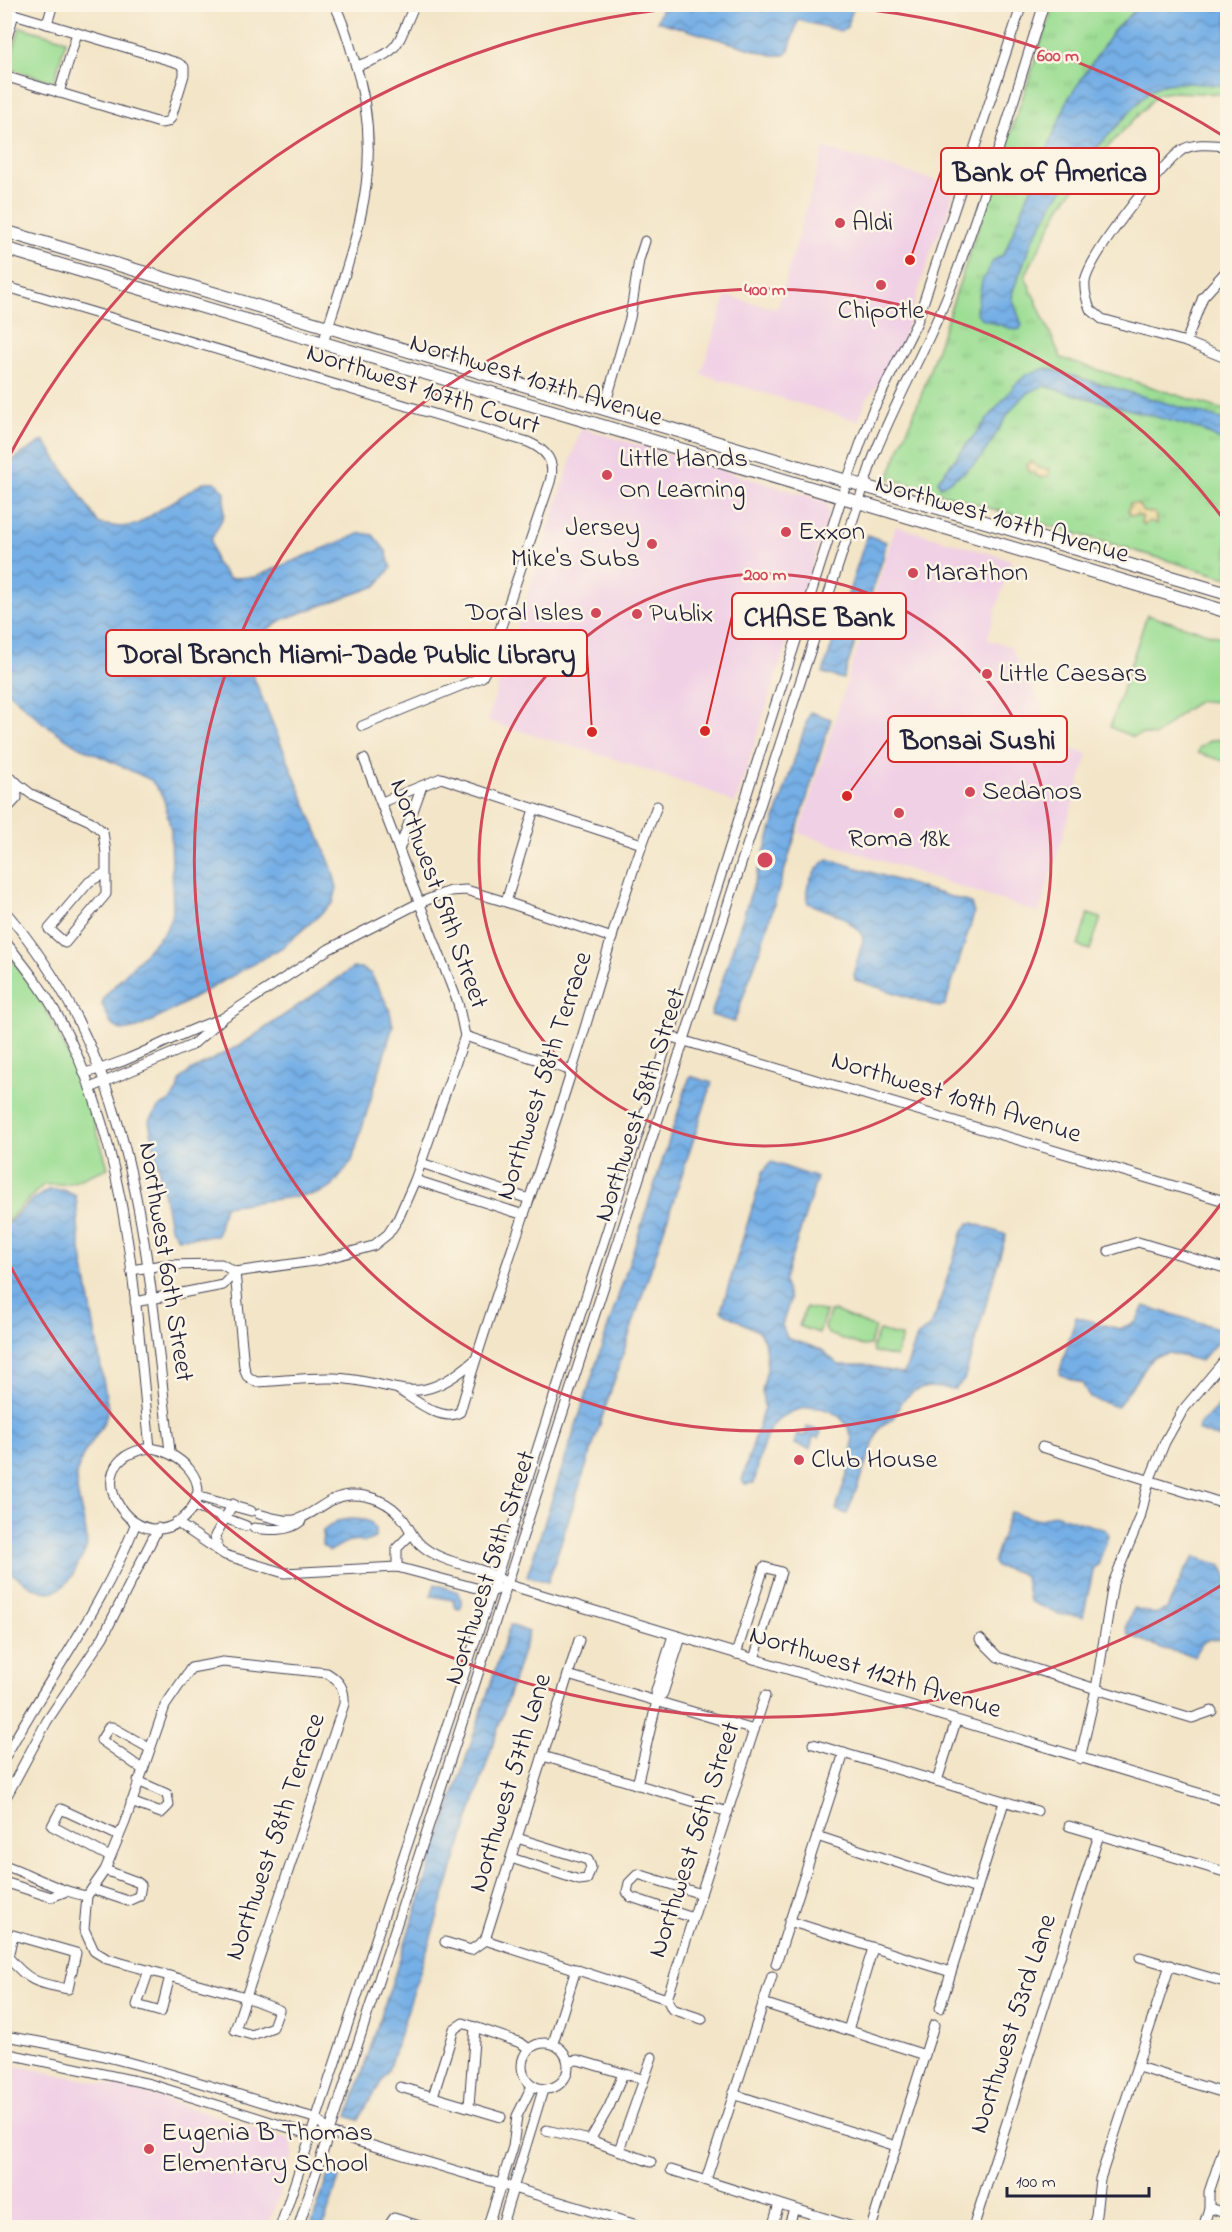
<svg xmlns="http://www.w3.org/2000/svg" width="1232" height="2232" font-family="'Indie Flower',sans-serif">
	<style>
		.built { fill: #f0d0e5 }
		.grass { fill: url(#grass-tufts); stroke: #608068; stroke-width: 1.5 }
		.sand { fill: url(#sand-dots); stroke: #887e6c; stroke-width: 1.5 }
		.park { fill: #9dde94; stroke: #608068; stroke-width: 1.5 }
		.water { fill: url(#water-waves); stroke: #4c6890; stroke-width: 1.5 }
		.lines { fill: none; stroke-linecap: round; stroke-linejoin: round }
		.minor-casing { stroke: #413f50; stroke-width: 11 }
		.major-casing { stroke: #413f50; stroke-width: 14 }
		.minor { stroke: #fff; stroke-width: 9 }
		.major { stroke: #fff; stroke-width: 12 }
		.ring { fill: none; stroke: #d1495b; stroke-width: 3 }
		.poi-dot { fill: #d1495b; stroke: #fcf5e5; stroke-width: 2 }
		.labels { text-anchor: middle; dominant-baseline: central; stroke-width: 5; stroke-linejoin: round; paint-order: stroke }
		.poi-label { font-size: 27px; fill: #22223b; stroke: #fcf5e5; text-anchor: start }
		.street-label { font-size: 27px; fill: #22223b; stroke: #fcf5e5 }
		.centre { fill: #d1495b; stroke: #fcf5e5; stroke-width: 3 }
		.ring-label { font-size: 18px; text-anchor: middle; font-weight: bold; fill: #d1495b; stroke: #fcf5e5; stroke-width: 5; stroke-linejoin: round; paint-order: stroke }
		.leader { fill: none; stroke: #d62828; stroke-width: 2 }
		.callout-dot { fill: #d62828; stroke: #fcf5e5; stroke-width: 2 }
		.callout { fill: #fcf5e5; stroke: #d62828; stroke-width: 2 }
		.callout-label { font-size: 28px; text-anchor: middle; font-weight: bold; fill: #22223b }
	</style>
	<defs>
		<pattern id="grass-tufts" width="24" height="20" patternUnits="userSpaceOnUse" patternTransform="scale(1.5)"><rect width="24" height="20" fill="#9dde94"/><path d="M3 7l-1-3M5 7V3M7 7l1-3M15 17l-1-3M17 17v-4M19 17l1-3" fill="none" stroke="#87be80"/></pattern>
		<pattern id="sand-dots" width="8" height="8" patternUnits="userSpaceOnUse" patternTransform="scale(1.5)"><rect width="8" height="8" fill="#eeda9e"/><path d="M2 2h.1M6 6h.1" fill="none" stroke="#ccbb89" stroke-width="1.8" stroke-linecap="round"/></pattern>
		<pattern id="water-waves" width="16" height="10" patternUnits="userSpaceOnUse" patternTransform="scale(1.5)"><rect width="16" height="10" fill="#75afe6"/><path d="M0 5q4-4 8 0t8 0" fill="none" stroke="#608ebc"/></pattern>
	</defs>
	<rect width="100%" height="100%" fill="#fcf5e5"/>
	<filter id="ink" filterUnits="userSpaceOnUse"><feTurbulence type="fractalNoise" baseFrequency=".0167" numOctaves="2"/><feDisplacementMap in="SourceGraphic" scale="12" xChannelSelector="R" yChannelSelector="G"/><feConvolveMatrix kernelMatrix="1 2 1 2 8 2 1 2 1" color-interpolation-filters="sRGB"/></filter>
	<filter id="wash" filterUnits="userSpaceOnUse"><feTurbulence type="fractalNoise" baseFrequency=".008" numOctaves="4" result="noise"/><feDisplacementMap in="SourceGraphic" scale="24" xChannelSelector="R" yChannelSelector="G"/><feGaussianBlur stdDeviation="1.35" result="paint"/><feColorMatrix in="noise" values="0 0 0 0 0 0 0 0 0 0 0 0 0 0 0 0 0 1.4 0 .05"/><feComposite in="paint" operator="in"/></filter>
	<g filter="url(#wash)">
		<rect width="100%" height="100%" fill="#f3e5c8"/>
		<g class="built">
			<polygon points="824,148 954,186 947,219 935,240 903,338 892,363 867,399 858,421 701,374 726,296 777,309"/>
			<polygon points="581,428 824,501 828,505 829,513 735,804 712,792 617,760 487,721"/>
			<polygon points="896,526 1011,560 987,640 1010,646 1044,710 1036,737 1088,754 1039,913 799,833"/>
			<polygon points="5,2064 131,2089 291,2140 293,2153 268,2227 5,2227"/>
		</g>
		<polygon class="grass" points="1054,5 1227,5 1227,94 1171,92 1158,94 1105,150 1062,204 1025,276 1061,358 1227,411 1227,578 888,478 922,393"/>
		<g class="sand">
			<polygon points="1031,461 1038,468 1050,469 1049,476 1041,478 1028,470 1027,465"/>
			<polygon points="1130,503 1138,504 1143,512 1155,513 1157,524 1150,521 1144,525 1141,522 1142,516 1130,515 1128,511"/>
		</g>
		<g class="park">
			<polygon points="20,27 66,40 54,82 8,68"/>
			<polygon points="1147,615 1227,639 1227,702 1199,701 1185,710 1155,736 1142,734 1133,737 1110,727"/>
			<polygon points="1227,739 1227,762 1198,753 1199,748 1211,740"/>
			<polygon points="1088,914 1101,918 1090,950 1078,946"/>
			<path d="M5,949C18,968 33,986 44,1006C73,1057 92,1111 108,1168L68,1184L43,1185L5,1223Z"/>
			<polygon points="806,1307 826,1312 819,1333 799,1326"/>
			<polygon points="835,1311 875,1328 870,1345 863,1346 828,1334 825,1328 830,1312"/>
			<polygon points="879,1331 902,1337 896,1357 874,1352 872,1347"/>
		</g>
		<g class="water">
			<path d="M1142,4L1227,5V85C1202,86 1170,76 1149,91L1096,149L1055,200L1032,241L1013,291L1012,298L1022,325L1020,329L1015,330L982,319L976,312L982,281L993,261L1004,254L1068,99L1114,30Z"/>
			<polygon points="663,5 663,4 860,5 853,8 847,27 841,31 798,20 789,50 785,55 772,55 657,21"/>
			<path d="M1046,368L1221,419L1227,423V444L1200,429L1044,386C1010,395 1001,432 981,457C970,469 954,480 940,486L938,480L1015,385L1026,375Z"/>
			<polygon points="44,440 99,524 120,527 136,525 204,482 215,482 225,492 224,515 211,540 215,562 229,578 255,577 361,533 373,535 386,551 391,568 376,586 284,619 253,638 247,661 332,868 337,888 333,903 283,947 160,1017 137,1028 122,1031 111,1024 102,1004 105,996 166,930 173,911 171,830 163,796 151,780 76,745 42,722 5,689 5,465"/>
			<polygon points="867,535 886,542 883,558 843,679 823,673"/>
			<polygon points="810,712 831,719 761,947 734,1022 711,1015"/>
			<path d="M828,859L971,903L974,914L945,1005L939,1007L855,980L854,972L863,940L861,932L841,916L808,903C802,887 816,867 828,859Z"/>
			<polygon points="353,968 361,968 371,974 389,1008 393,1026 352,1161 332,1187 317,1194 224,1206 217,1236 178,1238 170,1227 149,1121 159,1107 170,1101 178,1090 181,1079 190,1071 242,1044"/>
			<polygon points="690,1076 712,1083 548,1582 527,1576"/>
			<path d="M771,1162L817,1178L784,1281L790,1300L782,1325L787,1338L822,1350L839,1365H866L904,1374L917,1337L931,1325L935,1316L963,1230L969,1223H973L1006,1235L964,1380L955,1389L928,1387L914,1391L903,1400L894,1417L879,1429L847,1514L836,1510C841,1491 855,1457 852,1439C845,1402 798,1399 775,1423C762,1436 759,1465 754,1483L744,1484L742,1480L764,1408L762,1391L767,1369L766,1354L764,1340L759,1332L721,1311L763,1172Z"/>
			<path d="M48,1190H63L76,1196L79,1237L108,1409C104,1434 81,1447 77,1474C74,1493 86,1522 87,1542C88,1550 80,1560 77,1567C56,1610 34,1588 4,1568L5,1226L32,1200Z"/>
			<polygon points="1144,1306 1225,1330 1225,1333 1201,1361 1169,1353 1153,1357 1117,1407 1090,1398 1082,1383 1059,1374 1076,1317 1119,1329 1136,1322"/>
			<polygon points="1227,1397 1227,1442 1198,1430 1199,1425"/>
			<polygon points="807,1427 821,1431 819,1438 813,1437 810,1449 794,1444 797,1434 805,1436"/>
			<polygon points="1010,1512 1039,1520 1054,1514 1106,1530 1108,1536 1098,1565 1094,1567 1083,1617 1058,1614 1029,1601 1025,1577 1018,1572 995,1566 993,1562"/>
			<path d="M350,1519C365,1519 378,1520 375,1538L366,1542C349,1538 346,1542 330,1551L322,1545L323,1531L337,1521Z"/>
			<path d="M1195,1557L1222,1565L1227,1576V1640C1210,1636 1202,1639 1194,1656L1164,1649L1129,1635L1126,1626L1134,1608L1155,1614L1167,1609L1185,1570Z"/>
			<polygon points="435,1584 459,1592 462,1604 460,1609 456,1608 453,1600 431,1596"/>
			<polygon points="510,1625 529,1632 388,2071 358,2120 348,2116"/>
			<polygon points="329,2172 340,2175 323,2227 311,2227"/>
		</g>
	</g>
	<g filter="url(#ink)">
		<g class="lines">
			<g class="minor-casing">
				<g id="minor">
					<polyline points="4,11 178,63 184,67 184,75 171,118 167,122 160,123 4,76"/>
					<polyline points="47,24 53,4"/>
					<polyline points="4,48 14,14"/>
					<path d="M356,66C403,52 396,44 415,4"/>
					<polyline points="59,93 77,33"/>
					<path d="M1228,146C1213,145 1195,142 1182,150C1161,165 1088,257 1085,282C1084,291 1087,301 1090,309L1102,319L1186,342L1228,359"/>
					<path d="M4,286L528,442C546,450 556,461 550,482L487,668L482,677L362,726"/>
					<polyline points="1186,342 1203,297 1228,269"/>
					<path d="M323,343C355,239 389,166 353,56C348,39 343,20 334,4"/>
					<polyline points="604,409 630,318 639,260 645,241"/>
					<polyline points="4,773 31,794 90,821 103,832 106,853 106,894 65,943 49,929 89,882 105,873"/>
					<polyline points="4,781 16,782 17,798 4,812"/>
					<polyline points="382,802 441,778 642,844"/>
					<polyline points="399,850 422,786"/>
					<polyline points="506,902 534,809"/>
					<path d="M4,910C141,1068 146,1255 170,1451"/>
					<path d="M4,940C24,965 44,990 59,1018C130,1149 135,1303 150,1448"/>
					<polyline points="465,1036 572,1071"/>
					<polyline points="671,1037 1228,1202"/>
					<path d="M84,1073C132,1063 172,1035 218,1020"/>
					<polyline points="90,1088 192,1045 223,1018 329,949 419,903 450,891 466,890 506,902 612,938"/>
					<polyline points="421,1163 529,1199"/>
					<polyline points="415,1180 524,1215"/>
					<polyline points="1109,1251 1138,1242 1228,1269"/>
					<polyline points="131,1270 163,1265 221,1264 235,1272 321,1260 373,1246 388,1234 398,1219 415,1180 465,1036 458,1003 364,759"/>
					<path d="M235,1272L244,1367L247,1376L256,1382C282,1381 308,1377 334,1378C400,1381 414,1413 475,1360"/>
					<polyline points="135,1302 223,1285 235,1272"/>
					<path d="M399,1390C415,1400 442,1423 460,1412C493,1297 536,1185 572,1070C600,982 622,892 657,806"/>
					<polyline points="1042,1447 1228,1505"/>
					<path d="M150,1448C178,1451 214,1481 190,1511C141,1572 65,1460 150,1448Z"/>
					<polyline points="196,1496 251,1511"/>
					<polyline points="193,1506 246,1526"/>
					<path d="M259,1514C270,1517 283,1522 295,1520C315,1515 328,1496 350,1495C370,1494 390,1502 403,1519C409,1527 412,1537 421,1545C446,1567 484,1564 509,1585L1228,1802"/>
					<polyline points="176,1522 225,1555 284,1573 397,1567 491,1592 509,1585"/>
					<path d="M254,1528C270,1530 288,1532 301,1521"/>
					<polyline points="218,1550 215,1536 233,1504"/>
					<polyline points="397,1567 397,1548 411,1534"/>
					<polyline points="980,1639 998,1657 1096,1689 1192,1718 1212,1711"/>
					<polyline points="736,1654 764,1567 781,1572 754,1659"/>
					<path d="M223,1662L327,1673C340,1681 345,1689 344,1704L246,1997L107,1959L94,1951L84,1929L87,1896L105,1870L125,1822L165,1706L191,1668Z"/>
					<polyline points="568,1675 754,1730"/>
					<polyline points="657,1701 656,1691 673,1635"/>
					<polyline points="813,1744 1037,1811"/>
					<polyline points="543,1756 728,1812"/>
					<path d="M4,1759C48,1678 102,1609 136,1523"/>
					<polyline points="1080,1759 1096,1689 1113,1583 1140,1518 1149,1481 1165,1442 1183,1410 1228,1356"/>
					<polyline points="142,1769 101,1740 109,1727 112,1727 149,1748"/>
					<polyline points="937,1781 956,1721"/>
					<polyline points="637,1785 657,1701 663,1693 681,1637"/>
					<polyline points="4,1801 47,1721 103,1637 158,1528"/>
					<polyline points="131,1802 161,1813 169,1805 167,1794 138,1781"/>
					<polyline points="1069,1826 1228,1873"/>
					<polyline points="817,1836 977,1889"/>
					<polyline points="110,1857 52,1826 61,1809 119,1836"/>
					<polyline points="511,1858 579,1880 587,1879 591,1867 588,1860 517,1838"/>
					<path d="M4,1865C33,1875 58,1891 87,1896"/>
					<polyline points="4,1882 51,1897 64,1892"/>
					<polyline points="92,1889 128,1901 139,1896 141,1885 137,1882 105,1870"/>
					<polyline points="693,1918 631,1897 627,1892 629,1883 638,1874 701,1894"/>
					<polyline points="789,1921 951,1972"/>
					<path d="M13,1935L76,1953L68,1989C37,1983 29,1982 8,1957Z"/>
					<polyline points="485,1940 579,1640"/>
					<polyline points="445,1942 471,1950 485,1940 667,1999 672,2009 702,2019"/>
					<polyline points="1140,1957 1228,1983"/>
					<polyline points="776,1964 844,1753"/>
					<polyline points="149,1970 137,2005 161,2012 170,1976"/>
					<polygon points="246,1997 279,2010 273,2027 252,2035 235,2030"/>
					<polyline points="667,1999 765,1696"/>
					<polyline points="763,2003 925,2055"/>
					<polyline points="940,2008 1004,1802"/>
					<polyline points="848,2030 873,1948"/>
					<path d="M4,2036C112,2052 213,2087 317,2119L330,2133"/>
					<circle cx="545" cy="2066" r="23"/>
					<polyline points="553,2043 576,1969"/>
					<polyline points="4,2053 150,2084 312,2135 330,2133 647,2228"/>
					<polyline points="569,2061 578,2060 642,2079"/>
					<polyline points="1138,2067 1228,2094"/>
					<polyline points="400,2087 501,2117"/>
					<polyline points="733,2094 896,2146"/>
					<polyline points="433,2096 454,2029 463,2023 521,2043 529,2049"/>
					<polyline points="469,2106 475,2027"/>
					<polyline points="546,2130 590,2140 651,2162"/>
					<polyline points="590,2140 609,2107 623,2074"/>
					<polyline points="619,2150 652,2057"/>
					<polyline points="671,2170 856,2228"/>
					<polyline points="706,2180 772,1976"/>
					<polyline points="1209,2208 1228,2214"/>
					<polyline points="280,2228 497,1575 847,481 872,412 917,322 1022,4"/>
					<path d="M298,2228L872,461C896,397 933,338 956,274C989,186 1015,94 1044,4"/>
					<polyline points="387,2228 394,2218 426,2228"/>
					<polyline points="487,2228 513,2147 517,2116 532,2086"/>
					<polyline points="501,2228 543,2090"/>
					<polyline points="772,2228 779,2204"/>
					<polyline points="788,2228 794,2209"/>
					<polyline points="871,2228 934,2025"/>
					<polyline points="973,2228 1099,1835"/>
					<polyline points="1092,2228 1096,2215 1100,2179 1170,1965"/>
					<polyline points="1203,2228 1209,2208 1209,2192 1228,2135"/>
				</g>
			</g>
			<g class="major-casing">
				<g id="major">
					<polyline points="4,231 1228,594"/>
					<polyline points="4,248 1228,612"/>
				</g>
			</g>
			<use href="#minor" class="minor"/>
			<use href="#major" class="major"/>
		</g>
	</g>
	<g class="ring">
		<circle cx="765" cy="860" r="286"/>
		<path d="M1227 1196A571 571 0 1 1 1227 524"/>
		<path d="M1225 1583A857 857 0 0 1 5 1256M5 464A857 857 0 0 1 713 5M817 5A857 857 0 0 1 1225 137"/>
	</g>
	<g class="poi-dot">
		<circle cx="840" cy="223" r="6"/>
		<circle cx="881" cy="285" r="6"/>
		<circle cx="607" cy="475" r="6"/>
		<circle cx="786" cy="532" r="6"/>
		<circle cx="652" cy="544" r="6"/>
		<circle cx="913" cy="573" r="6"/>
		<circle cx="596" cy="613" r="6"/>
		<circle cx="637" cy="614" r="6"/>
		<circle cx="987" cy="674" r="6"/>
		<circle cx="970" cy="792" r="6"/>
		<circle cx="899" cy="813" r="6"/>
		<circle cx="799" cy="1460" r="6"/>
		<circle cx="149" cy="2149" r="6"/>
	</g>
	<g class="labels">
		<g class="poi-label">
			<text x="852" y="223">Aldi</text>
			<text x="881" y="311" text-anchor="middle">Chipotle</text>
			<text x="619" y="459">Little Hands<tspan x="619" dy="31">On Learning</tspan></text>
			<text x="640" y="528" text-anchor="end">Jersey<tspan x="640" dy="31">Mike's Subs</tspan></text>
			<text x="798" y="532">Exxon</text>
			<text x="925" y="573">Marathon</text>
			<text x="584" y="613" text-anchor="end">Doral Isles</text>
			<text x="649" y="614">Publix</text>
			<text x="999" y="674">Little Caesars</text>
			<text x="982" y="792">Sedanos</text>
			<text x="899" y="839" text-anchor="middle">Roma 18k</text>
			<text x="811" y="1460">Club House</text>
			<text x="161" y="2133">Eugenia B Thomas<tspan x="161" dy="31">Elementary School</tspan></text>
		</g>
		<g class="street-label">
			<text transform="translate(536 381) rotate(17)">Northwest 107th Avenue</text>
			<text transform="translate(423 390) rotate(18)">Northwest 107th Court</text>
			<text transform="translate(1002 520) rotate(16)">Northwest 107th Avenue</text>
			<text transform="translate(438 894) rotate(70)">Northwest 59th Street</text>
			<text transform="translate(545 1076) rotate(-72)">Northwest 58th Terrace</text>
			<text transform="translate(956 1098) rotate(17)">Northwest 109th Avenue</text>
			<text transform="translate(641 1105) rotate(-72)">Northwest 58th Street</text>
			<text transform="translate(165 1262) rotate(81)">Northwest 60th Street</text>
			<text transform="translate(491 1568) rotate(-72)">Northwest 58th Street</text>
			<text transform="translate(875 1673) rotate(17)">Northwest 112th Avenue</text>
			<text transform="translate(511 1783) rotate(-73)">Northwest 57th Lane</text>
			<text transform="translate(276 1837) rotate(-71)">Northwest 58th Terrace</text>
			<text transform="translate(695 1840) rotate(-72)">Northwest 56th Street</text>
			<text transform="translate(1014 2024) rotate(-72)">Northwest 53rd Lane</text>
		</g>
	</g>
	<circle cx="765" cy="860" r="9" class="centre"/>
	<g class="ring-label">
		<text x="1058" y="61">600 m</text>
		<text x="765" y="295">400 m</text>
		<text x="765" y="580">200 m</text>
	</g>
	<path class="leader" d="M910 260L941 171M705 731L732 616M592 732L587 653M847 796L888 739"/>
	<g class="callout-dot">
		<circle cx="910" cy="260" r="6"/>
		<circle cx="705" cy="731" r="6"/>
		<circle cx="592" cy="732" r="6"/>
		<circle cx="847" cy="796" r="6"/>
	</g>
	<g class="callout">
		<rect x="941" y="148" width="218" height="46" rx="6"/>
		<rect x="732" y="593" width="174" height="46" rx="6"/>
		<rect x="106" y="630" width="481" height="46" rx="6"/>
		<rect x="888" y="716" width="179" height="46" rx="6"/>
	</g>
	<g class="callout-label">
		<text x="1050" y="181">Bank of America</text>
		<text x="819" y="626">CHASE Bank</text>
		<text x="347" y="663">Doral Branch Miami-Dade Public Library</text>
		<text x="978" y="749">Bonsai Sushi</text>
	</g>
	<rect width="1232" height="2232" fill="none" stroke="#fcf5e5" stroke-width="24"/>
	<path d="M1007 2187v9h142v-9" fill="none" stroke="#22223b" stroke-width="3"/>
	<text x="1016" y="2187" font-size="18" fill="#22223b" stroke="#fcf5e5" stroke-width="4.5" paint-order="stroke">100 m</text>
</svg>
